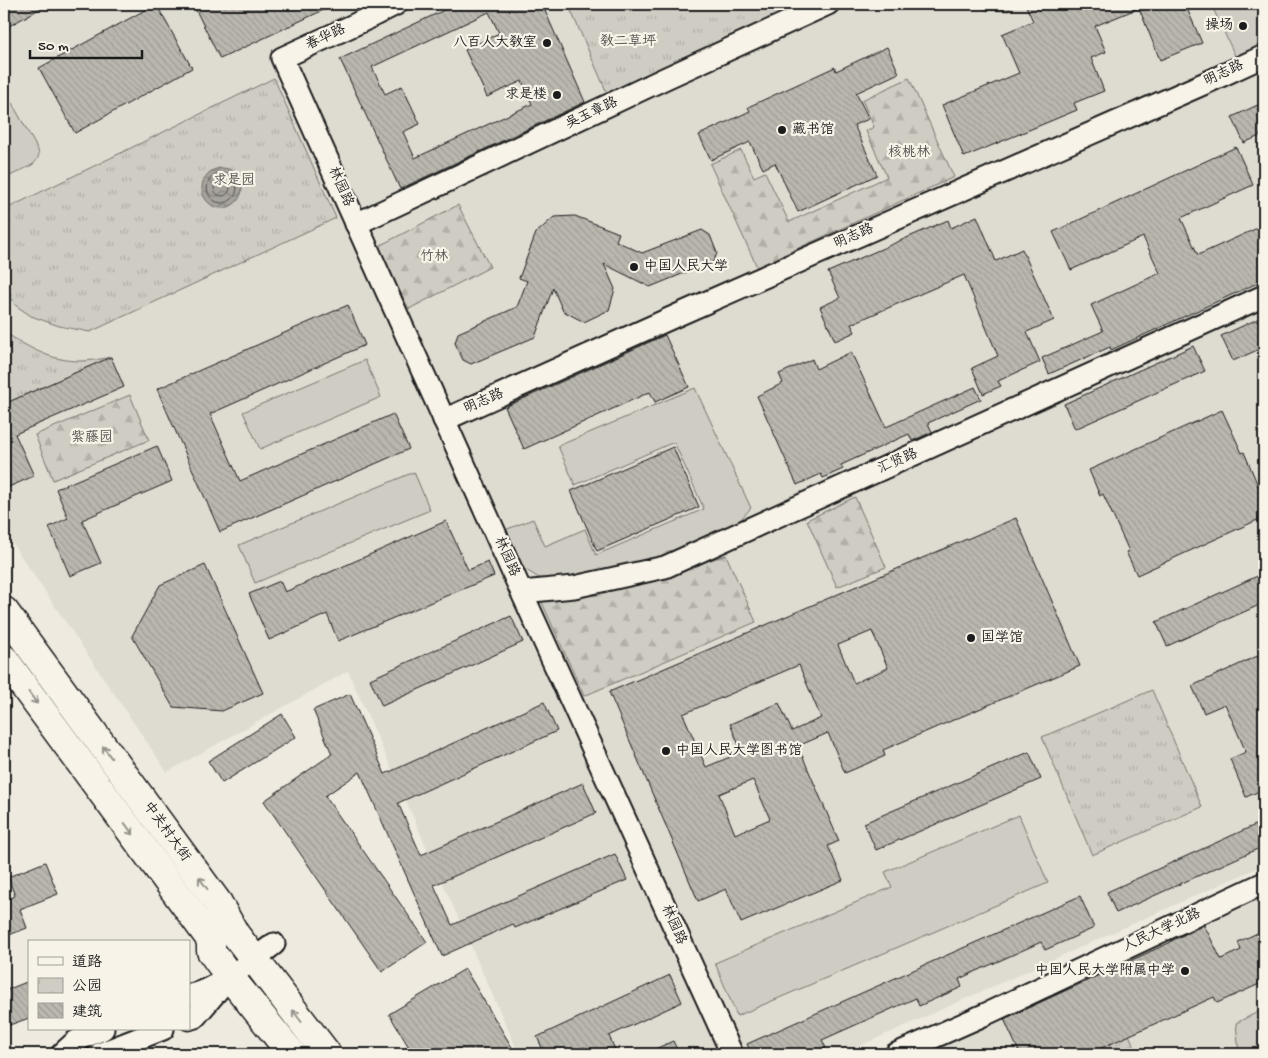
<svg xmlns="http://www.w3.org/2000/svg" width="1268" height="1058" font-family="'Gochi Hand','LXGW WenKai TC',sans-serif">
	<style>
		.built { fill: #dedbd1 }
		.grass { fill: #cfccc3; stroke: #767470 }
		.forest { fill: url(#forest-firs); stroke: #767470 }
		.park { fill: url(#park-tufts); stroke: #767470 }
		.garden { fill: url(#garden-furrows); stroke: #767470 }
		.water { fill: url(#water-waves); stroke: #6f6d69 }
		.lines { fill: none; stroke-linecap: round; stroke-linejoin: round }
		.shore { stroke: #535250; stroke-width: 1 }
		.building { fill: url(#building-back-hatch); stroke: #1c1c1c; fill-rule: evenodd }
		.minor-casing { stroke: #1c1c1c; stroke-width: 25 }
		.major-casing { stroke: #1c1c1c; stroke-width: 31 }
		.minor { stroke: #f7f3e8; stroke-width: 21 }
		.major { stroke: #f7f3e8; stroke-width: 28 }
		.oneway { stroke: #94928c }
		.poi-dot { fill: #1c1c1c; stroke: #f7f3e8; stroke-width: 2 }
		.labels { text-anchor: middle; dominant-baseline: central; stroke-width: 4.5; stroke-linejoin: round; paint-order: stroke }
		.poi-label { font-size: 14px; fill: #1c1c1c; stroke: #f7f3e8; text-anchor: end }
		.street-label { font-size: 14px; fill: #1c1c1c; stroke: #f7f3e8 }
		.park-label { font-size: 14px; fill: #52514e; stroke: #f7f3e8 }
	</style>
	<defs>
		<pattern id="forest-firs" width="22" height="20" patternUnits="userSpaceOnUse" patternTransform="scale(1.25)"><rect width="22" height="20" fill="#cfccc3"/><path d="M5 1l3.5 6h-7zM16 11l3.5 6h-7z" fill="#b1afa7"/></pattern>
		<pattern id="park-tufts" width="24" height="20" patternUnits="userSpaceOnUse" patternTransform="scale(1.25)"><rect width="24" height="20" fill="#cfccc3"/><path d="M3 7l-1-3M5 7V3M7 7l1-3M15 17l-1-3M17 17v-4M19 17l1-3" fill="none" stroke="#b1afa7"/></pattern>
		<pattern id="garden-furrows" width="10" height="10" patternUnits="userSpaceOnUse" patternTransform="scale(1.25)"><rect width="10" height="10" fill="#cfccc3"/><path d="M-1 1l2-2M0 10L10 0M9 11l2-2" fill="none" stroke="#b1afa7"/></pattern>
		<pattern id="water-waves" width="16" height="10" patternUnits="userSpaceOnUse" patternTransform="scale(1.25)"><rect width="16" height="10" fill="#a6a39d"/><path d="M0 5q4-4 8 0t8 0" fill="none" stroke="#86847f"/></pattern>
		<pattern id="building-back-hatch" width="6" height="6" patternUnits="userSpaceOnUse" patternTransform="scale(1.25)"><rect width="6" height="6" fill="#bab7af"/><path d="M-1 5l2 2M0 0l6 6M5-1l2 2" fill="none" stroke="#9f9d96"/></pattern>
	</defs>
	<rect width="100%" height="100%" fill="#eeeae0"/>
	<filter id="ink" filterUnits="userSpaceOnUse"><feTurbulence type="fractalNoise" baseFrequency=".02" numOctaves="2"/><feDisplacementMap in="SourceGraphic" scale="10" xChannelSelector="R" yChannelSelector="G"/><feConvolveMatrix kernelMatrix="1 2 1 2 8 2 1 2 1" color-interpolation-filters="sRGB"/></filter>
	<g filter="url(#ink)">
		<g class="built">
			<polygon points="4,4 1264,4 1264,865 842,1054 519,1054 348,671 167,772 4,531"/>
			<polygon points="1264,897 1264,1054 927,1054 1033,1005"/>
		</g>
		<g class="grass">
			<polygon points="1211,4 1264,4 1264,48 1237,60"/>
			<path d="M12,103L38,150C40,157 37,161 32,165L4,179V112Z"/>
			<polygon points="365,360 381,397 260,449 243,412"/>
			<polygon points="695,388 751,508 730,531 659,561 588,580 539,578 518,565 505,530 533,519 545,546 585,529 596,555 704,509 674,442 575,485 558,446"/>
			<polygon points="414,472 430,510 255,583 239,545"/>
			<polygon points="1019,815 1048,883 737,1016 715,963 892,887 885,872"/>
			<polygon points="1264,1009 1264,1054 1239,1054 1236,1023"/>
		</g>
		<g class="forest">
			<polygon points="909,78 954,177 757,267 710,164 741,150 754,177 765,172 789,222 887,177 866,131 874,127 862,100"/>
			<polygon points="458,205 490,267 409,309 377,247"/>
			<polygon points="130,395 149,440 53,480 35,435"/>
			<polygon points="855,497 886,567 837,587 807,520"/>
			<polygon points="726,555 756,622 584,696 540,598 673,572"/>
		</g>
		<g class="park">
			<polygon points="568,4 804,4 607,93"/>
			<polygon points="978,4 1010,4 1009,11 985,10"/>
			<polygon points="274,78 336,218 90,332 59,326 31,316 15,305 4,281 4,210"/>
			<path d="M4,332C28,347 50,361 80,361C90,361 101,359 111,357L4,404Z"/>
			<polygon points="1152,690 1202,807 1092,855 1042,737"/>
		</g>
		<polygon class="garden" points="1129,1035 1138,1054 1088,1054"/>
		<circle class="water" cx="222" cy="188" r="20"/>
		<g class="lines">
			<g class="shore">
				<circle cx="222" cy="188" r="15"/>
				<circle cx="222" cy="188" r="8"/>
			</g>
		</g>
		<g class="building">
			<polygon points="4,4 48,4 4,29"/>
			<polygon points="156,4 192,68 75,133 39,68"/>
			<polygon points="193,4 336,4 220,59"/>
			<path d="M457,4H542L585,102L400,189L340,59ZM489,12L499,33L465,50L487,97L522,81L532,104L415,158L403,132L420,124L402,86L385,94L372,67Z"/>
			<polygon points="1025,4 1185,4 1202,43 1160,60 1139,8 1095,26 1106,52 1091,58 1104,91 1074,103 1077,110 964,157 942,105 1019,73 1002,34 1033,21"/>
			<polygon points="887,47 899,73 856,93 869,119 854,125 877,175 798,212 775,163 763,169 750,142 711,160 699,135 750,111 748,107 835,67 836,71"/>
			<polygon points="1264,102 1264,134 1244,143 1232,117"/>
			<polygon points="1236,147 1253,185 1181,218 1198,255 1264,225 1264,280 1111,350 1110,347 1049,374 1042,358 1103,331 1091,305 1160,273 1143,237 1071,270 1053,232"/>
			<polygon points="575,216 619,233 616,241 642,253 702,230 710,235 717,253 714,261 650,287 604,264 615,289 609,310 584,322 563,311 553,288 535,337 471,364 463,360 455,343 458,333 517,307 527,281 519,278 536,233 554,217"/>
			<polygon points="977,216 996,261 1022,249 1054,320 1027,332 1040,362 998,381 1001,386 983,394 972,368 998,356 964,275 851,324 855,332 835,341 820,307 840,298 828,272 948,220 951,228"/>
			<polygon points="348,305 365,345 210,414 240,481 393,414 409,449 220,532 157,389"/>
			<polygon points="1264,316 1264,347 1233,361 1221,336"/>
			<polygon points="665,335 689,387 655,402 650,392 524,449 505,407"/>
			<polygon points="1193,346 1205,371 1075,429 1064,404"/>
			<polygon points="851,352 886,427 975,387 981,399 928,423 932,432 912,441 909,434 841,465 843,469 823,478 821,474 797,485 757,396 783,383 779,374 812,359 816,369"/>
			<polygon points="111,357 124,387 15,434 34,476 4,489 4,404"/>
			<polygon points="1222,410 1242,453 1244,452 1264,500 1264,517 1137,575 1126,552 1129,551 1103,494 1100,496 1089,470"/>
			<polygon points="157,446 172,481 82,520 101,563 70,576 49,527 68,518 56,489"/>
			<polygon points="673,447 699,507 597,551 571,491"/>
			<path d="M1016,518L1080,666L883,750L885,756L845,773L828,733L798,746L839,841L828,846L843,880L741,923L726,889L698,901L609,692ZM872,631L888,668L854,683L838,645ZM799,665L821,718L792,731L779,703L730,724L742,752L706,767L683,714ZM753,780L770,819L735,834L719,794Z"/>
			<polygon points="446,521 468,570 488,562 494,576 338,641 327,614 269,640 249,594 280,581 285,592"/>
			<polygon points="205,565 263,693 222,711 173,707 132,636 160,585"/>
			<polygon points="1264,573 1264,603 1167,646 1156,622"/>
			<polygon points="511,616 523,642 382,706 370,679"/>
			<polygon points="1264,653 1264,789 1246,797 1230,759 1246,752 1225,704 1204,713 1192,686"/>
			<polygon points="350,694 385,774 544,702 557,731 398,803 421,855 583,783 596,813 434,885 452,925 615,854 627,880 515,928 513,924 442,956 360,772 325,796 427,942 382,972 264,801 332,754 313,710"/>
			<polygon points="282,714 296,737 222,783 208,761"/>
			<polygon points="1029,752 1041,779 876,850 864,823"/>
			<polygon points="1264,821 1264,846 1116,913 1107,892"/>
			<polygon points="45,862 58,894 20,909 27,928 4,937 4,901 15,896 8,877"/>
			<polygon points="1080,896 1094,928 1045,950 1041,942 959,979 962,987 919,1006 916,998 822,1040 826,1048 812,1054 752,1054 747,1044"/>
			<polygon points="1204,925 1221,959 1241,950 1238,942 1264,930 1264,982 1217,1003 1214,997 1088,1054 1020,1054 1004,1019 1171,942 1171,941"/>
			<polygon points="465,969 516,1054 413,1054 389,1014"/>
			<polygon points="670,975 682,1002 609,1036 617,1054 589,1054 585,1047 569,1054 545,1054 537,1037"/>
			<polygon points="29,981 29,1018 4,1027 4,991"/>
			<polygon points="673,1041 679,1054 644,1054"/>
		</g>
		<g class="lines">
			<g class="minor-casing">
				<g id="minor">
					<polyline points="396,4 358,23 282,58 517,582 732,1054"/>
					<polyline points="356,224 666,78 828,4"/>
					<polyline points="444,420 680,314 1210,81 1264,56"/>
					<polyline points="522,592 574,587 665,567 1264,296"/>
					<path d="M189,995C213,992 253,960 274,944"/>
					<polyline points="189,1019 195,1017 223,984"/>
					<polyline points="62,1054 75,1042 84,1037 103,1029"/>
					<polyline points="99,1054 163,1029"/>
					<polyline points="896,1054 986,1014 1264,883"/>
				</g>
			</g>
			<g class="major-casing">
				<g id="major">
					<polyline points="4,611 218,903 235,934 327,1054"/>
					<polyline points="4,659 211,940 211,951 229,976 292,1054"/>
				</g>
			</g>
			<use href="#minor" class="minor"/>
			<use href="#major" class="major"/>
		</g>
		<defs><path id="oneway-shaft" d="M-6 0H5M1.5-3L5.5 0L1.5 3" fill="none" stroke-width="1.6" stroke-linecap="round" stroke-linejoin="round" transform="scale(1.25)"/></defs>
		<g class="oneway">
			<use href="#oneway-shaft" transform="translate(33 698) rotate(54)"/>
			<use href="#oneway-shaft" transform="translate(107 752) rotate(-126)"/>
			<use href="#oneway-shaft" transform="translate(129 829) rotate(54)"/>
			<use href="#oneway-shaft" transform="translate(203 883) rotate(-126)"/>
			<use href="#oneway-shaft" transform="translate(297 1016) rotate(-127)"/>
		</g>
	</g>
	<g class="poi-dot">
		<circle cx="1243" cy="26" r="5"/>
		<circle cx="547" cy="43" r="5"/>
		<circle cx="557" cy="95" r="5"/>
		<circle cx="782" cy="130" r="5"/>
		<circle cx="634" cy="267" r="5"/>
		<circle cx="971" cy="638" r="5"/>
		<circle cx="666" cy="751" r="5"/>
		<circle cx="1185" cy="971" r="5"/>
	</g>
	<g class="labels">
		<g class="poi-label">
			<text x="1233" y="26">操场</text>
			<text x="537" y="43">八百人大教室</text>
			<text x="547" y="95">求是楼</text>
			<text x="792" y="130" text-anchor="start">藏书馆</text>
			<text x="644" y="267" text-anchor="start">中国人民大学</text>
			<text x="981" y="638" text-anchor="start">国学馆</text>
			<text x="676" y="751" text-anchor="start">中国人民大学图书馆</text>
			<text x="1175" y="971">中国人民大学附属中学</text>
		</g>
		<g class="street-label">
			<text transform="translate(326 38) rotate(-25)">春华路</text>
			<text transform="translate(1224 74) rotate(-25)">明志路</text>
			<text transform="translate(592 114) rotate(-25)">吴玉章路</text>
			<text transform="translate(340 187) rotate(66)">林园路</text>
			<text transform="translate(854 237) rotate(-24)">明志路</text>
			<text transform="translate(484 402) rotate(-24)">明志路</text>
			<text transform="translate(898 462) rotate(-24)">汇贤路</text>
			<text transform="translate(506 557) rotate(66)">林园路</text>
			<text transform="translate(166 832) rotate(54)">中关村大街</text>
			<text transform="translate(673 925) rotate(66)">林园路</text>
			<text transform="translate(1162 931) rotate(-25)">人民大学北路</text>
		</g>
		<g class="park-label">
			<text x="628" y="42">教二草坪</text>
			<text x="909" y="153">核桃林</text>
			<text x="234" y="181">求是园</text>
			<text x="434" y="257">竹林</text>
			<text x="92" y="438">紫藤园</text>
		</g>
	</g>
	<rect width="1268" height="1058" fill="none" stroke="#f7f3e8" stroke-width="20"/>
	<rect x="10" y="10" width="1248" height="1038" fill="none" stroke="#1c1c1c" stroke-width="2" filter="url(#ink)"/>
	<rect x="28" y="940" width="162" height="90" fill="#f7f3e8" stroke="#9f9d96"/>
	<rect x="38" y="957" width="25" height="8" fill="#f7f3e8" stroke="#9f9d96"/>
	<text x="72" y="966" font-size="15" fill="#1c1c1c">道路</text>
	<rect x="38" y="978" width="25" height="15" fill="url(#park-tufts)" stroke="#9f9d96"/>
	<text x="72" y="990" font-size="15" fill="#1c1c1c">公园</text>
	<rect x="38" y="1003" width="25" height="15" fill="url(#building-back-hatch)" stroke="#9f9d96"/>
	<text x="72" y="1016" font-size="15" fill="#1c1c1c">建筑</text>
	<path d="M30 50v8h112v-8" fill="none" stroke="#1c1c1c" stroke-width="2.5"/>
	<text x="38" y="50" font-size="15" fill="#1c1c1c" stroke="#f7f3e8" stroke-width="4" paint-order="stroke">50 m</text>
</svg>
